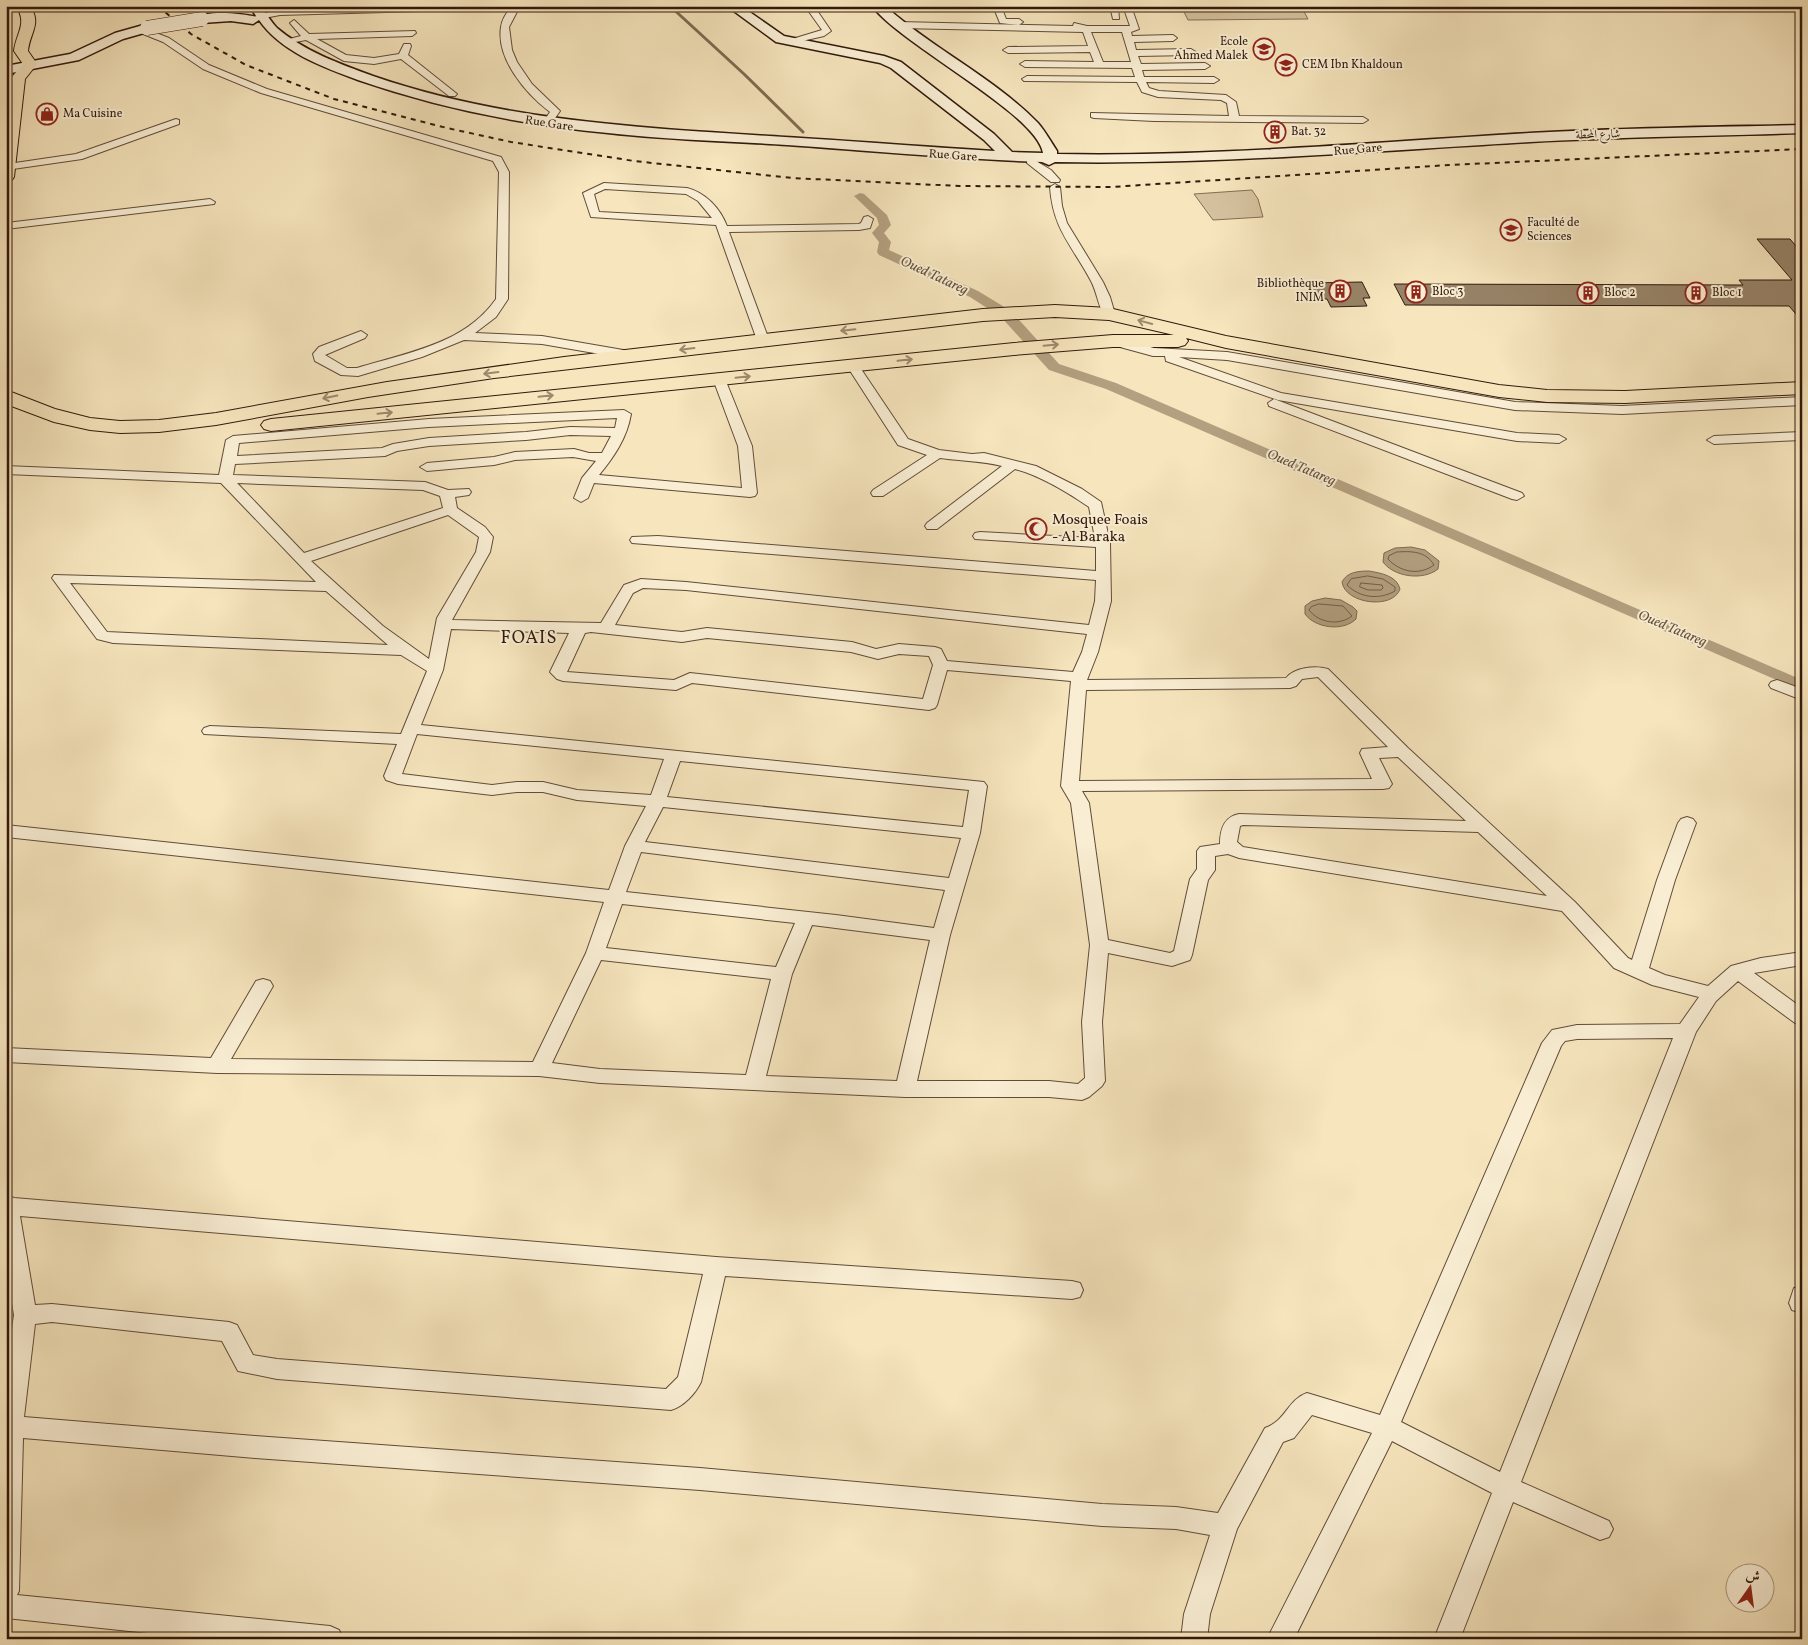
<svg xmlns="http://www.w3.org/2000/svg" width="1808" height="1645" font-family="Vollkorn,Amiri,serif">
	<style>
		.green { fill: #d5c29f; stroke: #836e55 }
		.water { fill: #b3a080; stroke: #7f6a51 }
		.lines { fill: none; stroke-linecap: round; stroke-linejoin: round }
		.shore { stroke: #725c46; stroke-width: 1 }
		.stream { stroke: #7f6a51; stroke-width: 3 }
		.canal { fill: #b3a080; fill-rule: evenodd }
		.building { fill: #978368; stroke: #31190b }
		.street-casing { stroke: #624c38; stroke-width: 2 }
		.secondary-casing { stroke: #31190b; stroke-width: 3 }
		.primary-casing { stroke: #31190b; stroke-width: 2 }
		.street { fill: #f9eed4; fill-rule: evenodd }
		.secondary { fill: #f9eed4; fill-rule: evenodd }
		.primary { fill: #f6e5bd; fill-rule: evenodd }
		.rail { stroke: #31190b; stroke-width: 2; stroke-dasharray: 5 5; stroke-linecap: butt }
		.secondary-bridge-casing { stroke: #31190b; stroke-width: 15; stroke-linecap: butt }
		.secondary-bridge { stroke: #f9eed4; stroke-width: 14 }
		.oneway { stroke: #9d896d }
		.labels { text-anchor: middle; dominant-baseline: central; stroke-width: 4; stroke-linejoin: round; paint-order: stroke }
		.far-poi-label { font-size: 12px; fill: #31190b; stroke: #f9eed4; text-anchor: start }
		.far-street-label { font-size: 12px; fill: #31190b; stroke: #f9eed4 }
		.far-water-label { font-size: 14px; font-style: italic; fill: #654f3a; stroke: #f9eed4 }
		.poi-label { font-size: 15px; fill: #31190b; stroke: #f9eed4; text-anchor: start }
		.quarter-label { font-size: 18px; letter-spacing: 1px; fill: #31190b; stroke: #f9eed4 }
	</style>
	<rect width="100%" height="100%" fill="#f6e5bd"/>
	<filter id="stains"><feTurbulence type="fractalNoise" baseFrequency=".004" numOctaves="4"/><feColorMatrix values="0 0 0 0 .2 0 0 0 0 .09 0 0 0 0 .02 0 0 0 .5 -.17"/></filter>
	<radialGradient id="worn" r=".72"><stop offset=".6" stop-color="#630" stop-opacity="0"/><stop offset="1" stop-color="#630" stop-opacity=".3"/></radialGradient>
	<g class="green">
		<polygon points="1181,6 1301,6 1308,19 1188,20"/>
		<polygon points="1252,190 1258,199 1263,217 1213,220 1194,194"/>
	</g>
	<g class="water">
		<path d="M1411,547L1425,550L1439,561L1438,569C1423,581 1394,577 1383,562L1384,553L1395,548Z"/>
		<path d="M1369,571C1381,573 1397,576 1400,589C1393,610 1345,604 1342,582C1347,572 1358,571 1369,571Z"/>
		<path d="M1325,598L1341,600L1353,607L1357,611L1356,619C1343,632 1315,628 1305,614V606L1312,601Z"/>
	</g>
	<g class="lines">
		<g class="shore">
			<path d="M1397,552C1411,551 1426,551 1434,565C1419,576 1400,572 1388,559L1389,556Z"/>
			<path d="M1368,576L1383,579L1395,587V591C1379,600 1360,598 1347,585L1351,579Z"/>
			<polygon points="1361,583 1382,585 1383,588 1381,590 1368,590 1360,587"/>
			<path d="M1319,604L1343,606L1352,616C1339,626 1319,623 1309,610L1311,607Z"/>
		</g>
		<polyline class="stream" points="670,6 744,74 803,132"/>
		<polygon class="canal" points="860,193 864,194 887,215 891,225 884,233 891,242 889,250 978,291 1011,311 1059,364 1116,383 1802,680 1802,691 1106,389 1049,370 1001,317 970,297 879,255 877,252 879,242 872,233 879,225 877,218 854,196"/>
	</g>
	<g class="building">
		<polygon points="1757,239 1790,239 1802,253 1802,321 1789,306 1405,305 1394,284 1743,285 1739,280 1792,280"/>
		<polygon points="1362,282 1370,298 1363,298 1367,306 1331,307 1327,299 1317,299 1309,283"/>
	</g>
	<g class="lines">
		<g class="street-casing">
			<g id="street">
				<polygon points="424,6 424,10 421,11 280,15 259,19 255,16 280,9"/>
				<path d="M512,6H520L509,27L512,50L517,62L532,84L560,111L551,124L548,125L543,122L550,112C526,94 496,59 501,27C502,19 507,12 512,6Z"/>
				<polygon points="805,6 814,6 831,31 824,36 789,44 789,40 822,30"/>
				<polygon points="993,6 1001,6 1006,19 1019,19 1023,22 1019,25 1000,23"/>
				<polygon points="1110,6 1118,6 1119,19 1113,19"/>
				<path d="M1123,6H1131L1139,29L1131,32L1132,36L1173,35L1177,38L1173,41L1134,42L1136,50L1191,49L1196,52L1191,55L1138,56L1141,64L1205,63L1210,66L1205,69L1142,70L1144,77H1214L1219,80L1214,83L1146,82L1149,88L1159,91L1226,95L1236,102L1239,116L1363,117L1368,120L1363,123L1154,121L1094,118L1091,117V113L1229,116L1227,103L1221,100L1158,97L1142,92L1137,82L1024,81L1022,79L1027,76L1135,77L1132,68L1025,67L1020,64L1025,61L1094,62L1090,52L1008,53L1003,50L1008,47L1088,46L1083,32L899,28L895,25L899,22L1073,26L1074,23L1087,26H1130ZM1091,32H1122L1131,62H1103Z"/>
				<polygon points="1609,6 1711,6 1707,9 1613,9"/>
				<polygon points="294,20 309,34 415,31 416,33 412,36 317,39 346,55 374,58 399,54 404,44 410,44 411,46 408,55 457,94 455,96 449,96 401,59 374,64 344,61 306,40 285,44 285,40 301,36 290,23"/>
				<path d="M141,27L169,38L209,65L267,89L501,157L509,172L508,299L496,317L475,333L542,336L629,351L635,355L629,359L542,344L464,340L422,357L358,376L341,375L315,361L313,354L319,347L361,331L367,335L365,338L325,355L347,368H357C406,353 465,344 496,299L499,172L493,161L261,93L203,69L163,42L138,32V28Z"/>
				<polygon points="176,119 179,120 179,124 82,159 6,170 6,164 8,164 76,154"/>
				<polygon points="1031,158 1051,170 1060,180 1059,182 1051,182 1027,163 1027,159"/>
				<path d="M604,183L687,188C706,193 720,208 727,226L859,224L861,223L864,217L868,216L873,219L870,228L859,230L729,232L769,340L763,344L757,340L716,225L591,217L583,193ZM605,189L686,194L698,201L712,218L599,212L594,194Z"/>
				<path d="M1055,184L1060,187L1062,206L1067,223L1103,282L1110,297L1115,314L1113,317H1105C1098,306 1097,292 1091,281C1072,245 1053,230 1050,187Z"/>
				<polygon points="210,199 215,202 214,204 6,229 6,223"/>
				<polygon points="1113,337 1154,348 1227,352 1515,402 1622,406 1802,397 1802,405 1622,414 1515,410 1227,360 1179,357 1281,393 1517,433 1559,435 1566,439 1559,443 1517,441 1278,400 1166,361 1165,356 1153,356 1109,344 1107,341 1109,338"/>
				<path d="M853,362L857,363L908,439L939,450L972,454L984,453L1036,466L1082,489L1101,502L1110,543L1111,601L1098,652L1087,680L1286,678C1294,668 1314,665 1328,669L1408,748L1575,902L1628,958L1632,960L1657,880L1678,823L1681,819L1687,817L1693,819L1696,823L1675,880L1649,968L1665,975L1708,986L1731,966L1761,958L1802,952V965L1754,973L1802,1008V1025L1795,1023L1738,981L1716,1001L1696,1032L1521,1482L1609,1521L1613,1529L1609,1537L1600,1540L1513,1502L1460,1639H1434L1492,1493L1392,1441L1294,1639H1267L1372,1433L1312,1415L1294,1438L1283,1442L1237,1529L1210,1614L1207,1639H1181L1184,1614L1210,1535L1176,1529L1102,1526L700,1490L255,1458L23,1438L19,1591L17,1595L330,1626L339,1630L343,1639H205L6,1618V1370L14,1315L6,1267V1195L14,1198L716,1257L1072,1281L1080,1283L1083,1290L1080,1297L1072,1299L725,1276L701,1382C695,1394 684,1406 671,1410L277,1379L238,1371L222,1341L52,1322L35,1324L24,1417L255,1436L700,1468L1102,1504L1176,1507L1218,1513L1265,1428C1287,1420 1287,1400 1307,1393L1380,1415L1542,1043L1552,1030L1577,1025L1680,1024L1699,997L1652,985L1614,968L1562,911L1239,858L1228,854L1215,856V870L1208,880L1192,955L1190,960L1172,966L1108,953L1102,1022L1105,1081L1102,1086L1089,1097L1082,1100L1049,1097H905L600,1083L539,1076L217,1073L6,1062V1048L211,1058L256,981L263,979L270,981L273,986L231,1059L533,1062L586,953L604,902L6,837V825L609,890L625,846L646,806L577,800L543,792H517L492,795L398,784L386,780L384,776L397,744L204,734L202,731L204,728L210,726L401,734L427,671L401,655L113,643L97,639L52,578L54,575L316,582L221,483L6,474V466L219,475L226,440L233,436L429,419L624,410L631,414C627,438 614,457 599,475L742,488L738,446L713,379L719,375L725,379L752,446L757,493L755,496L750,497L594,483L588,498L581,502L574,498L582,478L596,461L573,457L515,460L494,465L427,471L420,467L427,463L494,457L515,452L574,449L589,453H602L611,436L570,435L526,440L429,446L397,451L385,456L235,464L233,475L425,482L448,490L469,489L471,492L469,495L455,497L457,508L485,527L493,537L490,552L452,620L601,623L624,585L641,579L686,582L1089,625L1095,601L1096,580L632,543L630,540L632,537L658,536L1096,571V547L975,539L973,536L975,533L980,532L1095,538L1089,507C1067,492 1041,476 1015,469L937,529H927L925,526L927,523L1002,466C982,461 961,461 940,458L883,496H873L871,493L873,490L927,455L898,445L847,366ZM617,418L615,428L570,427L526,432L429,438L393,444L382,448L237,456L239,443L429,427ZM237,483L423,490L440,496L443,508L304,553ZM448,515L479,537L476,552L437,618L429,659L383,626L311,561ZM70,583L326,591L388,645L107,632ZM643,588L686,590L1087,634L1082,652L1073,672L947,661L941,649L935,647L899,644L876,649L852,642L707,628L682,632L615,625L633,593ZM451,629L569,633L550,672L557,679L563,681L676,690L692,683L929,710L935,708L937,705L947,670L1071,681L1061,786L1071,803L1090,945L1082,1022L1085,1078L1078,1084L1049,1081H917L950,935L980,833L987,786L984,782L421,725L443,670ZM591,632L682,642L707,638L851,652L878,659L899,654L929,656L933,665L923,699L690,673L674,680L567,672L585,633ZM1318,677L1388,747L1362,749L1360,753L1372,779L1079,781L1086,690L1290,688L1296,686L1302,679ZM417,734L664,759L651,795L577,790L543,782H517L492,785L402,774ZM1398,757L1466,821L1239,814C1224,817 1220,829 1220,844L1200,847L1197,851V869L1190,879L1174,951L1170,953L1108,940L1089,803L1082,791L1383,789L1389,788L1392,784L1379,758ZM680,761L969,790L963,827L667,797ZM663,807L961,838L949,878L645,842ZM1243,825L1478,832L1547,896L1243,847L1237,842L1240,826ZM641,852L945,890L934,928L836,915L626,892ZM622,904L795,923L776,967L606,948ZM812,925L930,940L897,1081L766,1076L792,974ZM601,960L771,979L746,1075L600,1069L552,1063ZM1673,1038L1500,1472L1401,1422L1561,1046L1565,1041L1577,1039ZM20,1216L703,1274L678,1377L666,1389L277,1359L253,1355L237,1325L229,1322L52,1304L35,1305Z"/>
				<polygon points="1274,399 1522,493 1524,496 1517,500 1512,499 1269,406 1268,403"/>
				<polygon points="1802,432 1802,440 1714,444 1707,440 1714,436"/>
				<polygon points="1777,680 1802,689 1802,700 1771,688 1769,685 1771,682"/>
				<polygon points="1802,1286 1802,1313 1792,1310 1789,1303 1794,1288"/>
			</g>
		</g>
		<g class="secondary-casing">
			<g id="secondary">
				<path d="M249,6H261C266,13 271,22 277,28C304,51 340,64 373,76C506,122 645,128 785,137C855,141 925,147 995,151L984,140L891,68L880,63L776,42L727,6H741L784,36L884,56L901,62L994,134L1012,152L1043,153C1036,113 903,46 872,6H885C933,49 993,77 1038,123C1045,131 1051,142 1057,151V154C1215,157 1372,142 1529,133C1620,128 1711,127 1802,125V133C1711,136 1621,137 1530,142C1372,151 1214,165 1055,162L1049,165L1042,162C957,159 872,151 787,145C727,141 668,140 608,133C524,125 439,108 358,80C323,67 281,52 259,20L253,24L231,21L202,23L196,19C205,9 244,14 257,17Z"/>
				<polygon points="147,24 151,25 153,28 151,31 123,39 79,60 6,74 6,66 70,54 115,33"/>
			</g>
		</g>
		<g class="primary-casing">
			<g id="primary">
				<path d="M16,6H30C42,24 30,32 28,51L37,64L25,79L14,177L12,180L6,182V112L11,78L23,64L14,51C16,33 28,24 16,6Z"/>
				<polygon points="1055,305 1109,308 1226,336 1499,385 1547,390 1625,391 1802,382 1802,394 1625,403 1547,402 1499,397 1226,348 1186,338 1188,341 1185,345 1178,347 1113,347 1014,355 271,431 264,429 261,425 264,421 271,419 1014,343 1113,335 1174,335 1109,320 1055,317 983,321 494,378 368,397 216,425 159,432 120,433 90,430 54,422 6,404 6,390 55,409 90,418 120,421 159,420 216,413 387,382 564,357 983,309"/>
			</g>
		</g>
		<use href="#street" class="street"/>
		<use href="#secondary" class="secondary"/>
		<use href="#primary" class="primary"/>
		<polyline class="rail" points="158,6 191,34 246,65 334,99 447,128 511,142 634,161 792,178 959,186 1111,187 1449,165 1802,149"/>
		<g class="secondary-bridge-casing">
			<polyline id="secondary-bridge" points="147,28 202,19"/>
		</g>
		<use href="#secondary-bridge" class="secondary-bridge"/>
	</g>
	<defs><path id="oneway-shaft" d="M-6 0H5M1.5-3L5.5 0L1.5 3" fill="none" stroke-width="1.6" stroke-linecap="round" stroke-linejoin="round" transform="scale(1.25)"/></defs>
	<g class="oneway">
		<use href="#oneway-shaft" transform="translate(1145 322) rotate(-165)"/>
		<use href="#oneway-shaft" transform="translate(848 330) rotate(174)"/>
		<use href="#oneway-shaft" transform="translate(1051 345) rotate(-5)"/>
		<use href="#oneway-shaft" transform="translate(687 349) rotate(173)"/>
		<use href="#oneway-shaft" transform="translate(905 360) rotate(-6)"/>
		<use href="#oneway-shaft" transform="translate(491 373) rotate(173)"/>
		<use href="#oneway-shaft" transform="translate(743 377) rotate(-6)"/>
		<use href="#oneway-shaft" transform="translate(546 396) rotate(-6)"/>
		<use href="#oneway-shaft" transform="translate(330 397) rotate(169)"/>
		<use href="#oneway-shaft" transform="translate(385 413) rotate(-6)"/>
	</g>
	<defs>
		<g id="school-ring" transform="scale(1.125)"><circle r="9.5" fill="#f9eed4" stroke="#8f2418" stroke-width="1.5"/><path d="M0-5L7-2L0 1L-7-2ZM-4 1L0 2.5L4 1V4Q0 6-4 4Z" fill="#8f2418"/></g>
		<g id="shop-ring" transform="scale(1.125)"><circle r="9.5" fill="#f9eed4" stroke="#8f2418" stroke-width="1.5"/><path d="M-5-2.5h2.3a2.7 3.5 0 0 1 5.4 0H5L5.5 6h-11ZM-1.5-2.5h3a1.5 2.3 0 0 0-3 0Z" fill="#8f2418"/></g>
		<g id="building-ring" transform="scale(1.125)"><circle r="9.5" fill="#f9eed4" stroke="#8f2418" stroke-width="1.5"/><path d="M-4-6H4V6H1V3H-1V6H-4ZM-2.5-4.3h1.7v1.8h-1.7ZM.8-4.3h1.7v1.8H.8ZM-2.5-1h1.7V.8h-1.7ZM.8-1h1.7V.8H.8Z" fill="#8f2418"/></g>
		<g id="university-ring" transform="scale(1.125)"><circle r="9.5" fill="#f9eed4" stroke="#8f2418" stroke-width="1.5"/><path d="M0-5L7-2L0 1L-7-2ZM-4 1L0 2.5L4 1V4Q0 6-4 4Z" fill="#8f2418"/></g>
		<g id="mosque-ring" transform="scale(1.125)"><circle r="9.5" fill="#f9eed4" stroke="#8f2418" stroke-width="1.5"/><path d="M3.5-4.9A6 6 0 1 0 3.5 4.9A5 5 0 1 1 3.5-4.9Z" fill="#8f2418"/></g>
	</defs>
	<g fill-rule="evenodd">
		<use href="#school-ring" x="1264" y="49"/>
		<use href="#school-ring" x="1286" y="65"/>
		<use href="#shop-ring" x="47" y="114"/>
		<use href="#building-ring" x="1275" y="132"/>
		<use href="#university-ring" x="1511" y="230"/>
		<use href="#building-ring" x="1340" y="291"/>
		<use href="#building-ring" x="1416" y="292"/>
		<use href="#building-ring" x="1588" y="293"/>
		<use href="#building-ring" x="1696" y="293"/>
		<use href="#mosque-ring" x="1036" y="529"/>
	</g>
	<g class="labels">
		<g class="far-poi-label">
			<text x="1248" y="42" text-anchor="end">Ecole<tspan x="1248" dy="14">Ahmed Malek</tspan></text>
			<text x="1302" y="65">CEM Ibn Khaldoun</text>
			<text x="63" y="114">Ma Cuisine</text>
			<text x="1291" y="132">Bat. 32</text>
			<text x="1527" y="223">Faculté de<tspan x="1527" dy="14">Sciences</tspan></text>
			<text x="1324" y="284" text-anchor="end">Bibliothèque<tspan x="1324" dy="14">INIM</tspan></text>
			<text x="1432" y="292">Bloc 3</text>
			<text x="1604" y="293">Bloc 2</text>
			<text x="1712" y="293">Bloc 1</text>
		</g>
		<g class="far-street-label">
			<text transform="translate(549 124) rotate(9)">Rue Gare</text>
			<text transform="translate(1598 135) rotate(-2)">شارع المحطة</text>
			<text transform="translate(1358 150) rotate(-5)">Rue Gare</text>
			<text transform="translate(953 156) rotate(4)">Rue Gare</text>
		</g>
		<g class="far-water-label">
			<text transform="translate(934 276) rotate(25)">Oued Tatareg</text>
			<text transform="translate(1301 468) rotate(23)">Oued Tatareg</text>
			<text transform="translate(1672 629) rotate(23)">Oued Tatareg</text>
		</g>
		<g class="poi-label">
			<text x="1052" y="520">Mosquee Foais<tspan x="1052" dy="17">- Al Baraka</tspan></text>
		</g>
		<g class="quarter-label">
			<text x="529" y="638">FOAIS</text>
		</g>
	</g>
	<rect width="1808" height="1645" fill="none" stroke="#f6e5bd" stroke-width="25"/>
	<rect x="8" y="8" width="1793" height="1630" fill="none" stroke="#31190b" stroke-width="2.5"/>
	<rect x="12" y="12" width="1783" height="1620" fill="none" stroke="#31190b"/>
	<g transform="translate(1750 1588) rotate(14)"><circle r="24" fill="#f9eed4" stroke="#a99984"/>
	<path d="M0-4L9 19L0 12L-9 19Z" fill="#8f2418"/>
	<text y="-8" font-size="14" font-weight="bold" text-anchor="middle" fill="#31190b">ش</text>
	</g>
	<rect width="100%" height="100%" filter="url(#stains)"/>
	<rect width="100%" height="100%" fill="url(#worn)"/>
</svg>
